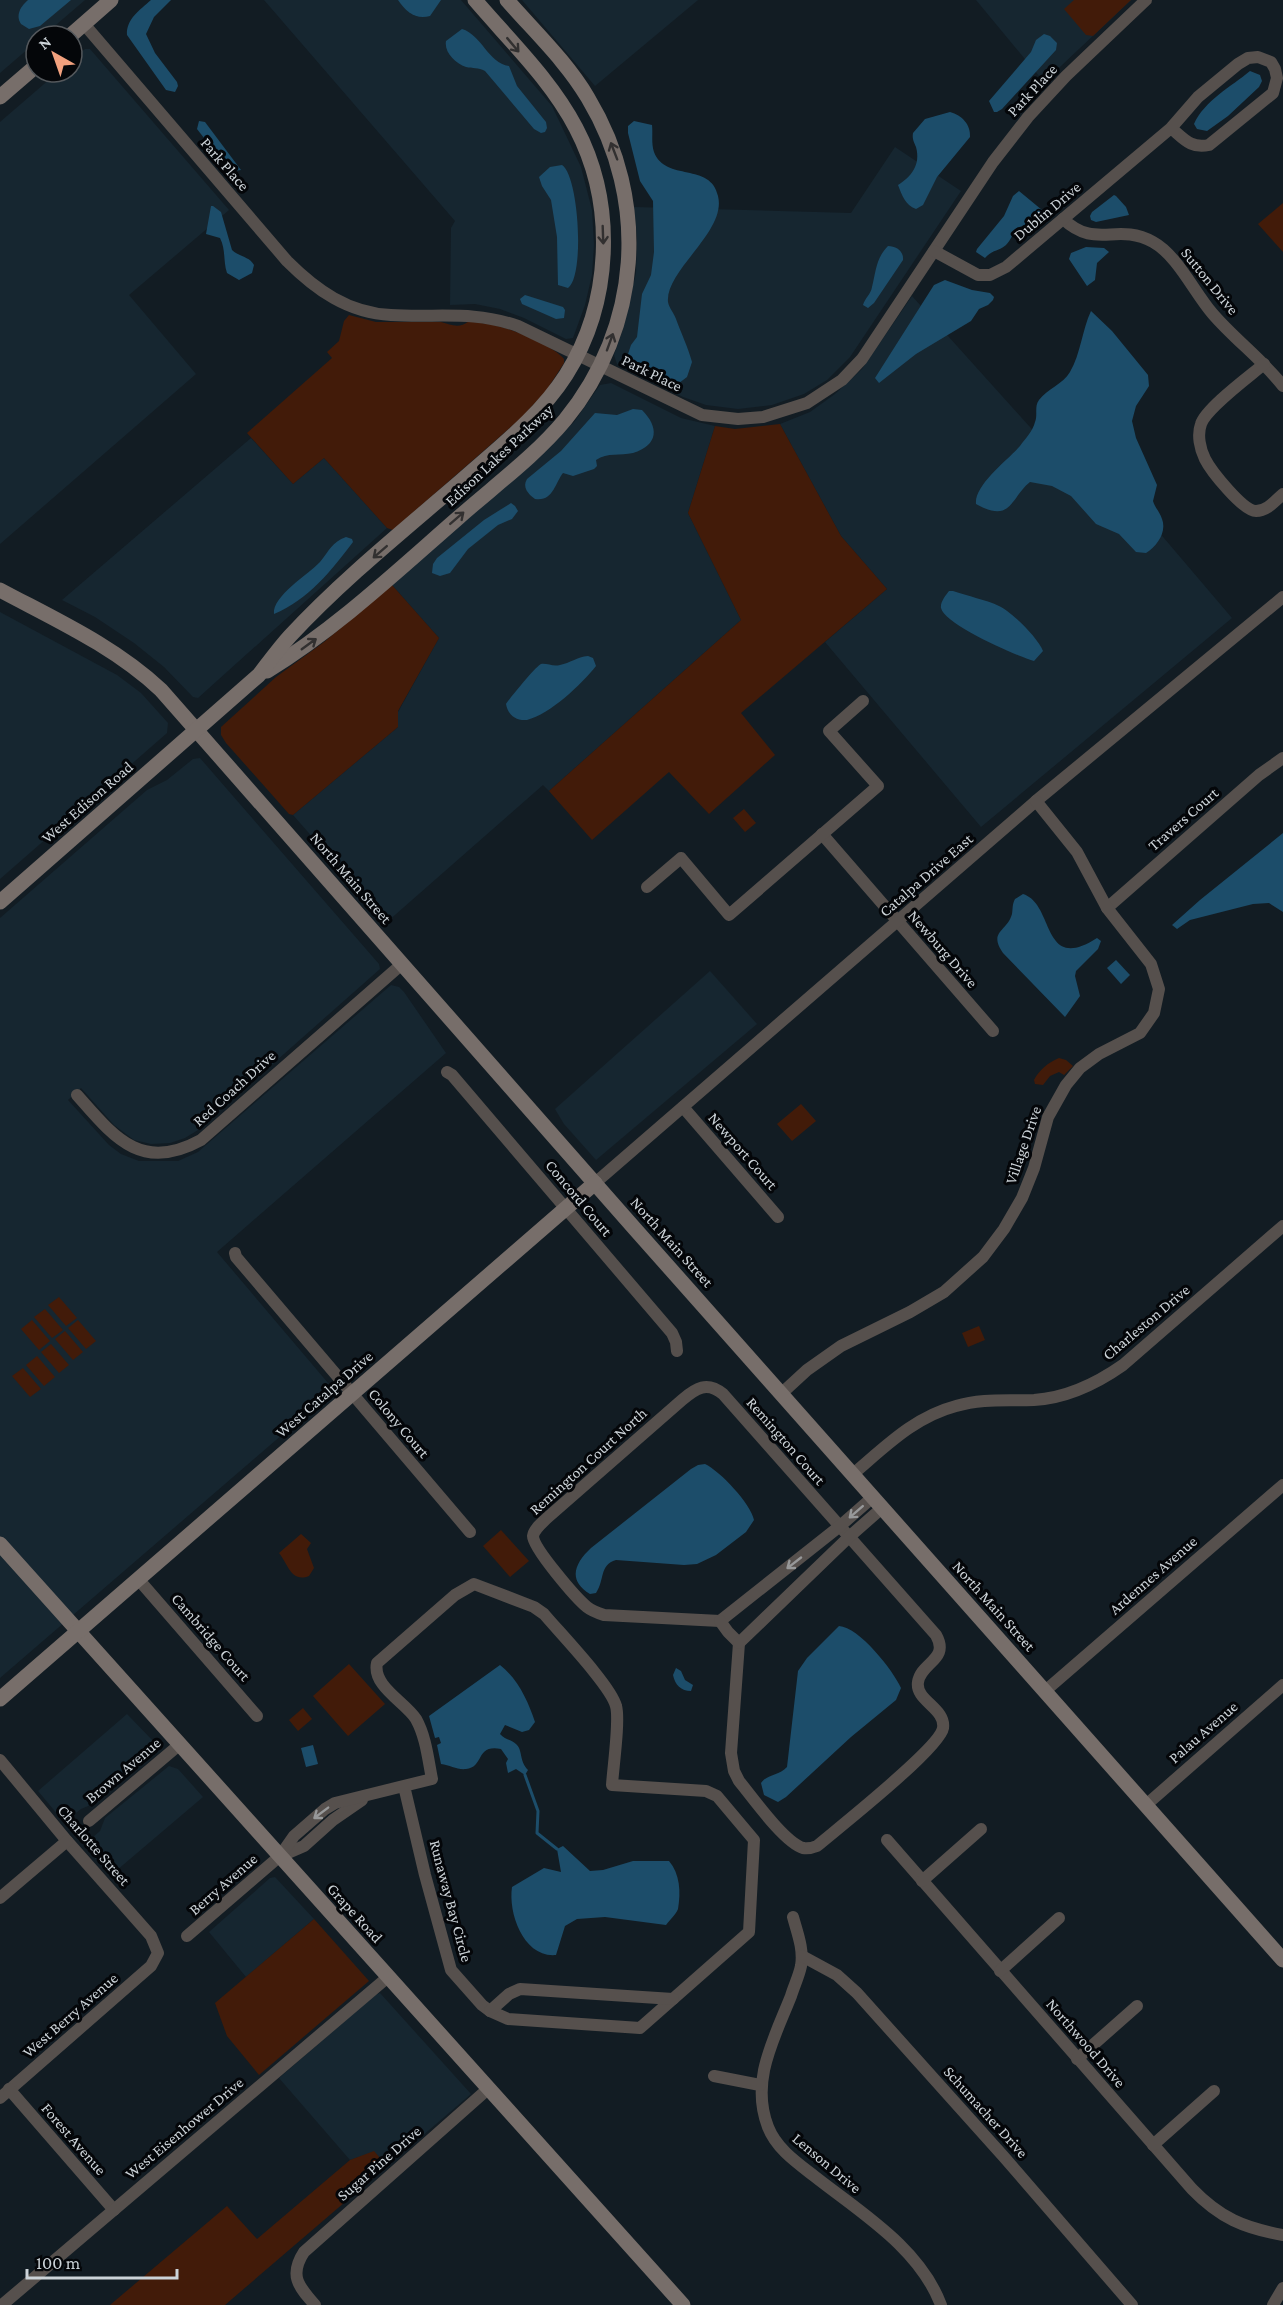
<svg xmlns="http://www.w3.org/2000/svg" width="1283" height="2305" font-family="'Crimson Pro',serif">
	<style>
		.built { fill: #162630 }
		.green { fill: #421b09 }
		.water { fill: #1c4d6a }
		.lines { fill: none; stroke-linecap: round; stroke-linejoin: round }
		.stream { stroke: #1c4d6a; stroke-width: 3 }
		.street { stroke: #56504d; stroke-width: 12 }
		.secondary { stroke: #776e6a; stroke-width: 15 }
		.oneway { stroke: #323030 }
		.oneway2 { stroke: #979899 }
		.labels { text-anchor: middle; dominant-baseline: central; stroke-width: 6; stroke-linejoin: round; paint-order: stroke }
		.street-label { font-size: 16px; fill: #ccd3d8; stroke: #040609 }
	</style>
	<rect width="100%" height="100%" fill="#121c23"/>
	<g class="built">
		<polygon points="0,0 85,0 43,36 36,36 36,42 0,73"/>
		<polygon points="264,0 461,0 552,106 581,167 592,210 594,245 592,275 585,305 573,338 566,339 524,318 500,309 475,304 450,305 451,228 455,221"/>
		<polygon points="522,0 698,0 595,86"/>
		<polygon points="976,0 1131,0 1044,82"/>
		<polygon points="85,49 90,49 229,210 129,295 196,374 0,544 0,122 58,72 72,72 72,60"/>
		<polygon points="895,147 961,191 850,357 827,380 804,394 772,405 738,409 706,405 683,397 617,364 614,355 623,329 636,273 637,237 634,207 851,213"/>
		<polygon points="912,296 1138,547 1158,531 1232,618 981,827 825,642 887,589 841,536 780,424 810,412 835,394 862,369"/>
		<polygon points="611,383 681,418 715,426 688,513 741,620 549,791 543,785 387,922 293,815 398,727 398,712 439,638 392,585 539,456 574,422 600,385"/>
		<polygon points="251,438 293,484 324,458 387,528 198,698 193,697 164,667 134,643 95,617 62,600"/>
		<polygon points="0,612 117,675 141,693 168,723 167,733 0,879"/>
		<polygon points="200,758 379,964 380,969 198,1130 185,1138 170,1143 151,1144 134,1140 114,1125 81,1088 68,1100 109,1145 121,1154 139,1161 178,1161 198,1152 391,985 399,987 404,992 446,1053 217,1252 334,1390 0,1678 0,918 147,790 167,780 193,759"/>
		<polygon points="710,971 757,1024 596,1160 564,1124 555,1109"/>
		<polygon points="127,1714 154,1742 153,1752 93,1804 81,1809 64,1822 38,1791"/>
		<polygon points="169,1766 178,1769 203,1797 110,1876 84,1845 100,1831 105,1818"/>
		<polygon points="275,1877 314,1919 246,1977 209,1932 270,1878"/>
		<polygon points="380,1993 471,2094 387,2166 374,2152 350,2160 279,2078 375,1995"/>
	</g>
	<g class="green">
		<polygon points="1074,0 1131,0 1093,36 1086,35 1064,9"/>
		<polygon points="1283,203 1283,252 1258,224"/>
		<path d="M349,315L376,322H441C452,325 459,329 469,321C478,323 488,323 497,326C513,329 555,347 564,359V363L546,391L521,418L393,530L387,528L324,458L293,484L247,433L332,358L327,352L339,341L344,321Z"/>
		<polygon points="780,424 841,536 887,589 741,713 775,755 709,814 669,772 592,840 549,791 741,620 688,513 715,426 735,429"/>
		<polygon points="392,585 439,638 398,711 398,727 293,815 289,814 226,743 221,735 221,727 276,677 324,642"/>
		<polygon points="744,809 756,823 745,832 733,818"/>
		<path d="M1059,1058L1066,1060L1073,1066L1064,1075L1059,1072L1050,1076L1043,1085L1035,1084L1034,1080C1039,1070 1049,1062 1059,1058Z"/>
		<polygon points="801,1104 816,1121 792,1141 777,1124"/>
		<polygon points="59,1297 77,1318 66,1326 48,1305"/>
		<polygon points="45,1309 63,1330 52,1338 34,1317"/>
		<polygon points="32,1320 50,1341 39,1350 21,1329"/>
		<polygon points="78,1320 96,1341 86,1349 68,1328"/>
		<polygon points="979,1326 985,1340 968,1347 962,1333"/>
		<polygon points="65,1331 83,1352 73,1360 55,1339"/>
		<polygon points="51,1344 69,1365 59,1373 41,1352"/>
		<polygon points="37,1356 55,1377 44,1386 26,1365"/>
		<polygon points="23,1368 41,1389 30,1397 12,1376"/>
		<polygon points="501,1530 529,1561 510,1577 483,1546"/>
		<path d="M301,1534L311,1543L307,1549L314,1568L309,1576C291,1583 288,1564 279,1553Z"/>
		<polygon points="349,1664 385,1704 348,1736 313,1696"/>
		<polygon points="303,1708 312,1719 298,1731 289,1720"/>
		<polygon points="314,1919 369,1981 259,2075 227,2036 215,2003"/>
		<polygon points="374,2151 387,2166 225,2305 110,2305 227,2206 257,2239 350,2160"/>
	</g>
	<g class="water">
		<path d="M28,0H71L40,26L29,29L21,24C15,15 21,6 28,0Z"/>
		<path d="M151,0H171L154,17L146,34L155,53L177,82L178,86L175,92L166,90L127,35C126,19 140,10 151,0Z"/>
		<path d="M398,0H441L430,16C416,20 406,12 398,0Z"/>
		<path d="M462,29C482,35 488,63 509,66L517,86L546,122L547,128L545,132L541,133L534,129L485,71C478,67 473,69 466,67C455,63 444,52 446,41Z"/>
		<polygon points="1044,34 1050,36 1057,43 1056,50 1002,109 997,112 994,112 989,101 1031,52 1036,40"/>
		<path d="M1250,71L1260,75L1262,81L1259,87L1228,116L1207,131L1197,129L1194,124C1204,101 1232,86 1250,71Z"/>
		<path d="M950,112C962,115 971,125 970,137L937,177L923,205L916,209C905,205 902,195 898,185C911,177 921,165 916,147C914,142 912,139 913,133L925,119Z"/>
		<polygon points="199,121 205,122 241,170 234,171 218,156 197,129"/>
		<path d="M634,121L652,125C653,134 651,143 654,152C665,182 711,162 718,196C727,232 665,270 668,302C669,308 674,313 676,319C681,333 688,347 692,362L687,377L675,386L662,383L629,367L625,363L631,345L637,337L642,294L651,275L654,252L653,201L640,181L628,133V126Z"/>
		<path d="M562,165C579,176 585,276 568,288L558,285L557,237L551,200L542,186L539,177L550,167Z"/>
		<path d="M1019,191L1042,210L1043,214L1035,221L1017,228C1013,233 1011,240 1006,245C998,252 993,249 985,258L976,252L977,249L1004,216L1013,196Z"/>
		<polygon points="1114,195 1116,196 1126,207 1129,215 1096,222 1091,220 1090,216 1092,212"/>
		<path d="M211,206H213L221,212L232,250C239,257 249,256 254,265L252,273L239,280L227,273C223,261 226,250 220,238L206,234Z"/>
		<path d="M888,246C896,246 904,251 903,260L874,303L868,308L863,305C865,298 871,294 872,287C876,271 876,258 888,246Z"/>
		<polygon points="1086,247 1104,248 1109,252 1097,263 1095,280 1087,286 1069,259 1071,253"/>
		<polygon points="945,280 972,290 990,293 994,297 993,300 988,305 979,309 971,321 916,354 879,383 875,378 927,296 934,285"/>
		<polygon points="525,295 563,307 565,310 564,318 556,319 522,304 520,299"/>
		<path d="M1091,311L1112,331L1148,375L1149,386L1136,406L1132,421L1136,438L1157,485L1153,501C1155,508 1160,512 1162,519C1167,532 1157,546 1146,553L1136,552L1119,534L1096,524L1071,496L1052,486L1030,482C1010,498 1012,524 976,504C974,485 1008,460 1020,446C1025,439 1033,431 1035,422C1038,415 1034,406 1039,400C1047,389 1063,384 1070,372C1081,353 1082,330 1091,311Z"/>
		<path d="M633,409L642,410C659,427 659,445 633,453C620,456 608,452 596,460L597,466L594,469L573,476L563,473C555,483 553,502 535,499C528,494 522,487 527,479L561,451L595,413L617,415Z"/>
		<polygon points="511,503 515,506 518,511 512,519 498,525 468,549 450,573 440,576 432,573 433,564 437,558 484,520"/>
		<path d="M346,537L352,539L353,542C332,570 308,600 274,614C272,596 309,574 320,562C329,551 332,542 346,537Z"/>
		<path d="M949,591H953C967,596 987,600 999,606C1012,612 1038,638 1043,651L1034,661C1017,656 945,625 941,608C940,602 946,595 949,591Z"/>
		<path d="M588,656L593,658L596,666C581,685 550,714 527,720C516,721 508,715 506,704C509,699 537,665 541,664C547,663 553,667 560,665C570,663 577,657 588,656Z"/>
		<polygon points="1283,833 1283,912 1269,903 1253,904 1190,920 1177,929 1172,925 1200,900"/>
		<path d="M1023,894C1055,904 1041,974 1097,938L1101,941L1098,949L1076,971L1075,976L1080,996L1065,1017L1003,953C988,931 1007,932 1012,914C1013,908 1012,905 1015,899Z"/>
		<polygon points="1116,960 1130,975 1121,984 1107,968"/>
		<path d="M705,1464C720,1471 751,1504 754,1520L746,1532L716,1555L697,1564L684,1565L616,1560C599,1565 605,1580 596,1593L590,1594C567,1580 575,1563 591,1548L691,1469L698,1465Z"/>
		<path d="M839,1626C859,1627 893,1670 901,1688L896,1700L851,1737L786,1797L778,1802L764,1795L761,1783C767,1774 779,1776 787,1767L798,1671L807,1658Z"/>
		<path d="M500,1665C518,1679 528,1701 535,1722L529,1730L522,1732L505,1725L500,1734C505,1740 511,1739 516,1744C523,1750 519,1761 528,1770L525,1775L516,1769L508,1773L506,1763L508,1759L501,1749C475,1744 485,1767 466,1769C457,1770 450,1765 441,1764L437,1745L441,1743L439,1737L435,1738L429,1716Z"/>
		<path d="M676,1668L681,1671L685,1680L693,1685L691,1691C681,1691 675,1685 673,1675Z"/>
		<polygon points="313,1745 318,1764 306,1767 301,1748"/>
		<path d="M563,1846L590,1871L603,1870L633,1861H669C680,1874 681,1892 678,1909C676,1914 670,1920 666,1925L605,1917L577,1919L565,1926L556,1955C524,1958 508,1914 512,1887L544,1868L561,1872L557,1849Z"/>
	</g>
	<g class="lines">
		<polyline class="stream" points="525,1775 538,1811 537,1833 557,1849"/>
		<g class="street">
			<path d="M84,24L287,261C316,290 348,313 391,315C437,318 472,310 518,326L702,415L738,419L763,417L807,403L842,380L862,359L993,162L1028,117L1066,76L1146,0"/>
			<path d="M1063,219C1096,250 1116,222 1153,242C1177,255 1194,292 1212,313C1234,339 1262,359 1283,386"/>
			<path d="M934,251L978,275H990L1006,267L1171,128L1198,97L1238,64L1248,58L1258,57L1271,62L1275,69L1277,78L1273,93L1209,145C1191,149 1184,139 1171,128"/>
			<path d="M1264,364C1250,376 1206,408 1201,424C1197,435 1200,449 1205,459C1211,471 1243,511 1256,511C1267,511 1275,501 1283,494"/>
			<polyline points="822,834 993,1031"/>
			<polyline points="647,887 681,858 729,915 878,786 829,731 863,701"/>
			<polyline points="1107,908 1259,775 1283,758"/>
			<polyline points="447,1072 452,1075 672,1333 676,1342 677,1351"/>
			<path d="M77,1095C114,1137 141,1173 201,1140L402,964"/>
			<polyline points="683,1107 778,1217"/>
			<polyline points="595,1183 1036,801 1283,597"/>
			<polyline points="235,1253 236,1257 470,1532"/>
			<polyline points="782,1393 807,1370 841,1346 910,1312 944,1292 983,1257 1004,1229 1022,1198 1034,1168 1048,1117 1066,1085 1080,1068 1099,1054 1140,1033 1154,1013 1159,989 1151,964 1107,908 1077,852 1036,801"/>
			<path d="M853,1474C885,1447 914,1417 956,1406C982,1398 1007,1401 1034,1400C1066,1398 1096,1384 1123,1365L1283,1226"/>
			<polyline points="139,1580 257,1716"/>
			<path d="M720,1621L604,1615C598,1613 592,1611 587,1607C576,1598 533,1548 533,1536C534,1529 542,1523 547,1518L682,1400C696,1388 707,1381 723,1394L936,1635C950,1660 921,1662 918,1682C915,1701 946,1708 943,1728C940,1748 837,1829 817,1846C812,1848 808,1849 803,1848C784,1842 753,1798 739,1781L734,1771L731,1753L739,1643"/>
			<polyline points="720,1621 840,1526 873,1497"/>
			<polyline points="720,1621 728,1632 739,1643"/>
			<polyline points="739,1643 849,1537 882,1508"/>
			<polyline points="1045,1691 1283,1485"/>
			<polyline points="0,1760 67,1841 151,1936 158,1953 151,1966 0,2098"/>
			<polyline points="1146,1805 1283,1685"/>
			<polyline points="89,1821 179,1745"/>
			<path d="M887,1840L1192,2189C1220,2218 1244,2228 1283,2235"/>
			<polyline points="281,1856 304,1846 333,1820 362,1800"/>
			<polyline points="922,1881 981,1829"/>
			<polyline points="0,1898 67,1841"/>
			<path d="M793,1917C797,1932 804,1949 801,1966C799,1976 794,1986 791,1996C774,2039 750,2081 768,2127C777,2150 799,2164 818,2179C863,2214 920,2249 941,2305"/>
			<path d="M187,1936L280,1856L294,1836L325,1809L335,1803L432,1779C428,1759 426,1737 416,1719C405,1702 372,1686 377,1663L455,1595L474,1584L534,1607L544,1614C560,1633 611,1686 616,1706C620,1720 613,1768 612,1785L706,1791L717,1796L754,1840L749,1932L640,2028L508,2019L490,2011L482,2005L451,1970L425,1875L404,1786"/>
			<polyline points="802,1956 837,1975 857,1993 1004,2157 1132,2305"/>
			<polyline points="1000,1971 1059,1918"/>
			<polyline points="490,2011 509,1994 520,1989 673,1999"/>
			<polyline points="1077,2059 1137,2006"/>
			<polyline points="714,2076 760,2085"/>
			<polyline points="9,2089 114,2210"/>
			<polyline points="1153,2145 1214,2091"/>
			<polyline points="2,2305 388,1977"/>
			<path d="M315,2305C298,2286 289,2275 304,2252L489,2088"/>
			<polyline points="1273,2305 1283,2288"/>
		</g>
		<g class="secondary">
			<polyline points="70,36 111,0"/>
			<polyline points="0,97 36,66"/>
			<path d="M0,590C56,620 114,646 161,690L635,1229L1283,1960"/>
			<path d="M267,671C337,628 396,572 458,518C494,486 534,457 565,420C641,327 650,201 588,98C567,62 534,31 507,0"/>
			<path d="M0,902L259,675C269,662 279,648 290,636C342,580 403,531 461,481C498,448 539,417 566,375C612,302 616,204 576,128C551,80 510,41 475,0"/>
			<polyline points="0,1544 683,2305"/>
			<polyline points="0,1699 595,1183"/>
		</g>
	</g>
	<defs><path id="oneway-shaft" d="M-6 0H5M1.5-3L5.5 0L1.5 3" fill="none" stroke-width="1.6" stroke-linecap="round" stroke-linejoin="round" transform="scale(1.5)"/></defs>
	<g class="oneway">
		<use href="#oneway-shaft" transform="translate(513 45) rotate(50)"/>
		<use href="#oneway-shaft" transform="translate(614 151) rotate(-111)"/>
		<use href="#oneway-shaft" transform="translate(603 235) rotate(88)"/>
		<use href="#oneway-shaft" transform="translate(610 342) rotate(-70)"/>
		<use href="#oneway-shaft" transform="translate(457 518) rotate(-41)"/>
		<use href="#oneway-shaft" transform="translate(380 552) rotate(139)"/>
		<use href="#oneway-shaft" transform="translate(309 644) rotate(-36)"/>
	</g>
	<g class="oneway2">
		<use href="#oneway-shaft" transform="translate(856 1512) rotate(139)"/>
		<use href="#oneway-shaft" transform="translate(794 1563) rotate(142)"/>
		<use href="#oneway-shaft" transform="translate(321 1813) rotate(143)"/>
	</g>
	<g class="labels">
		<g class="street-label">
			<text transform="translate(1032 90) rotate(-47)">Park Place</text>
			<text transform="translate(225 164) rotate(49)">Park Place</text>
			<text transform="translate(1047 211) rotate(-40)">Dublin Drive</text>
			<text transform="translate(1210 281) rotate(51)">Sutton Drive</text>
			<text transform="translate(652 373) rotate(26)">Park Place</text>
			<text transform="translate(499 455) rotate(-43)">Edison Lakes Parkway</text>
			<text transform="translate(87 802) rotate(-41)">West Edison Road</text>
			<text transform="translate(1183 819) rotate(-41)">Travers Court</text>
			<text transform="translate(926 875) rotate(-41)">Catalpa Drive East</text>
			<text transform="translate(351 878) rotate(49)">North Main Street</text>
			<text transform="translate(943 949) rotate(49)">Newburg Drive</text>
			<text transform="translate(234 1088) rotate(-42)">Red Coach Drive</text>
			<text transform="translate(1023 1145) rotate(-71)">Village Drive</text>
			<text transform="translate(743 1151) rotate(49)">Newport Court</text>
			<text transform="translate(579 1198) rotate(50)">Concord Court</text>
			<text transform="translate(672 1242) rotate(48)">North Main Street</text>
			<text transform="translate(1146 1322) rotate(-40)">Charleston Drive</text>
			<text transform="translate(324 1394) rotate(-41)">West Catalpa Drive</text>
			<text transform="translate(399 1423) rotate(50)">Colony Court</text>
			<text transform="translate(786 1441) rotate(49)">Remington Court</text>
			<text transform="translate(588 1461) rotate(-42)">Remington Court North</text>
			<text transform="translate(1153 1575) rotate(-41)">Ardennes Avenue</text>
			<text transform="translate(994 1606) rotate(48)">North Main Street</text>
			<text transform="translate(211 1637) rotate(49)">Cambridge Court</text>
			<text transform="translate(1203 1732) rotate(-41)">Palau Avenue</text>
			<text transform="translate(123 1770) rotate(-40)">Brown Avenue</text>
			<text transform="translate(94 1845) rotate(49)">Charlotte Street</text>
			<text transform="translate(223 1884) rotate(-41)">Berry Avenue</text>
			<text transform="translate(451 1901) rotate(75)">Runaway Bay Circle</text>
			<text transform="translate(355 1913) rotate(48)">Grape Road</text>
			<text transform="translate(70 2015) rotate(-41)">West Berry Avenue</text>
			<text transform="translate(1086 2043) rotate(49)">Northwood Drive</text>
			<text transform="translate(986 2112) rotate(48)">Schumacher Drive</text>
			<text transform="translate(184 2128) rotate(-40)">West Eisenhower Drive</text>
			<text transform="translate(74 2139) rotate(49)">Forest Avenue</text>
			<text transform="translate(379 2163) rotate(-41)">Sugar Pine Drive</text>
			<text transform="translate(827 2163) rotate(40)">Lenson Drive</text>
		</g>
	</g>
	<g transform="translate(54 54) rotate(320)"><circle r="28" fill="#040609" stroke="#54585c" stroke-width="1.5"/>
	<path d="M0-4.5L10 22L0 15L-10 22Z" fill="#f2a17e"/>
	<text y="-9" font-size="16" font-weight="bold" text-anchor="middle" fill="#ccd3d8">N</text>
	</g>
	<path d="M27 2269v9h150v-9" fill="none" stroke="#ccd3d8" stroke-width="3"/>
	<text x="36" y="2269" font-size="18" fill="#ccd3d8" stroke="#040609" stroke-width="4.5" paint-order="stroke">100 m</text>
</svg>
